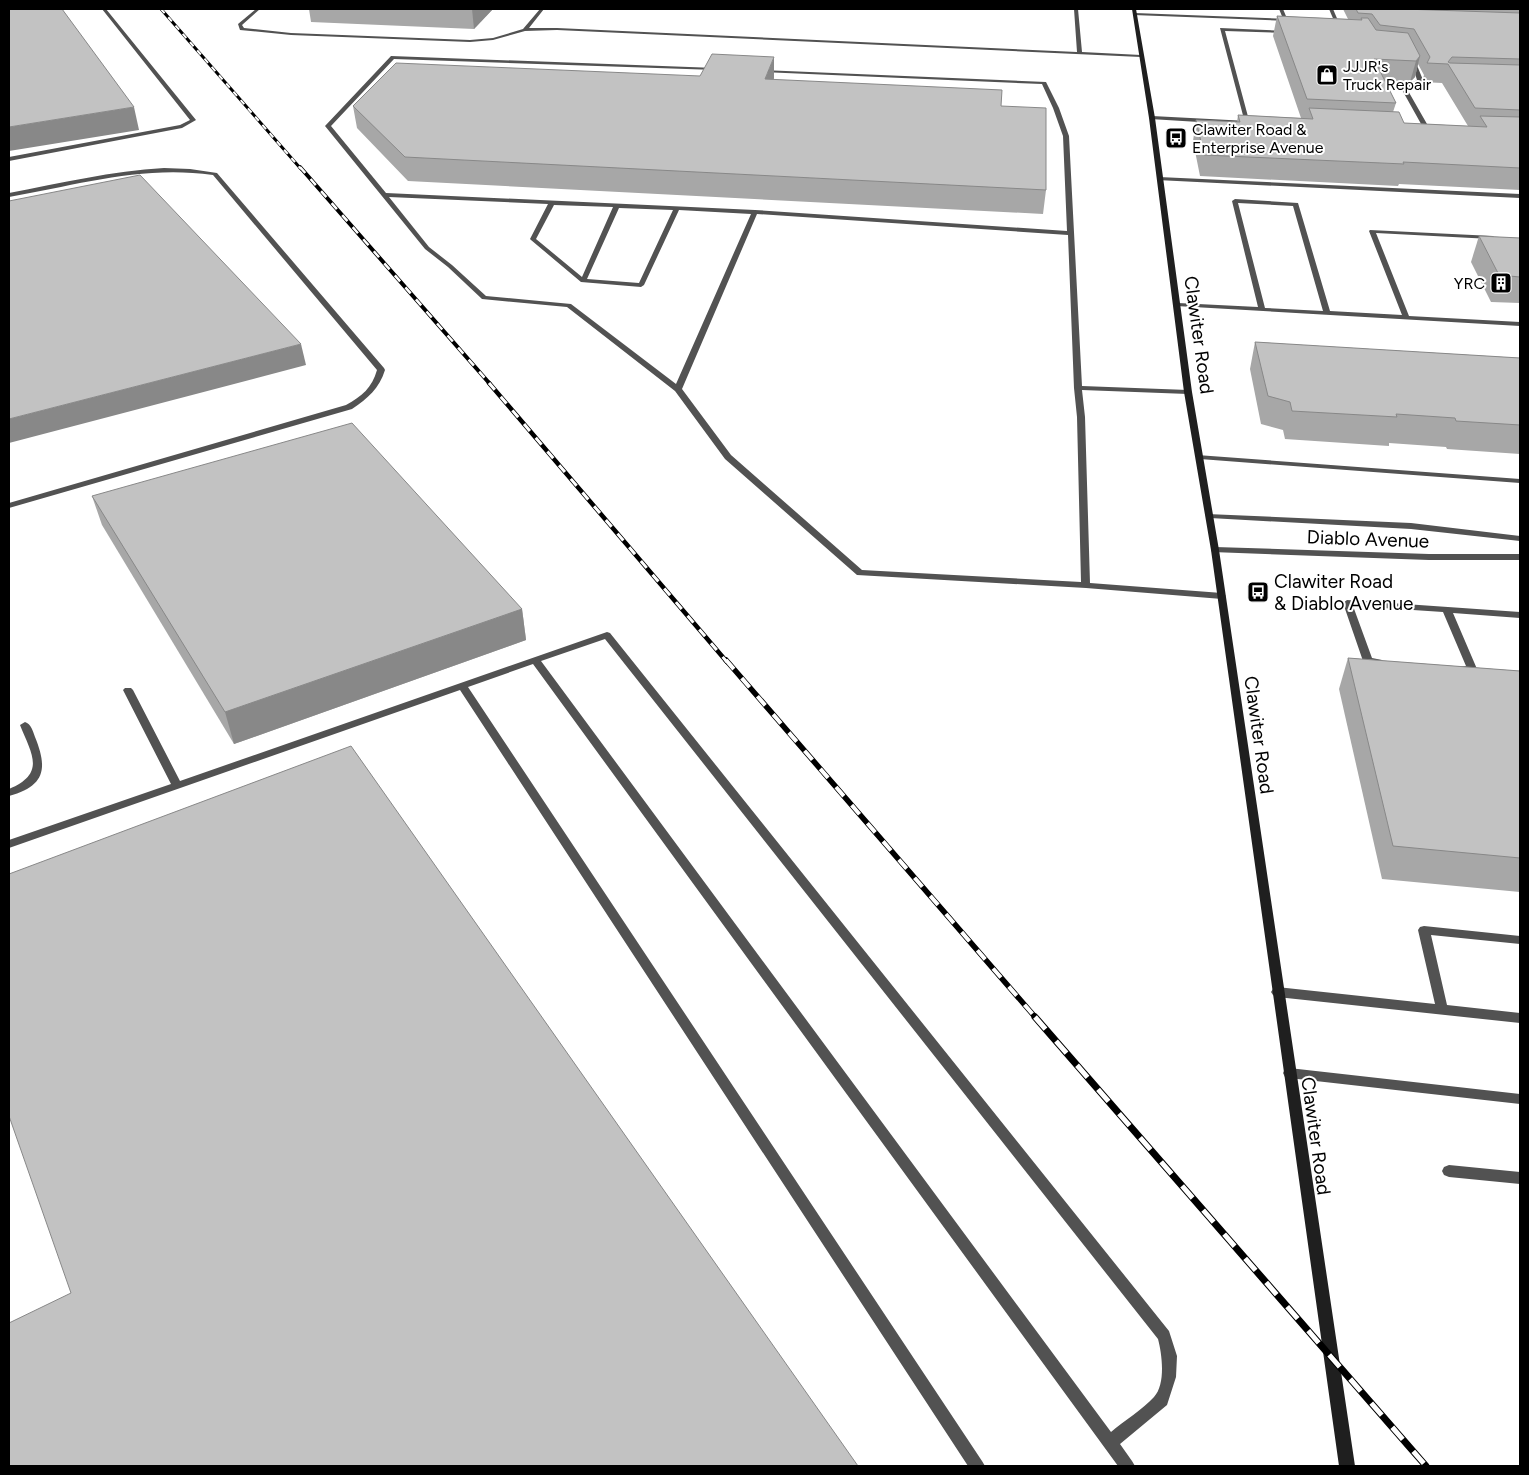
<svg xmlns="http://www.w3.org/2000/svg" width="1529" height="1475" font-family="Figtree,sans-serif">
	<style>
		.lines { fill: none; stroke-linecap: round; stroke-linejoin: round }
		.lane { fill: #525252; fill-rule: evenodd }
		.street { fill: #525252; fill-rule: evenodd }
		.secondary { fill: #1f1f1f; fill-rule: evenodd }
		.rail-far4-casing { stroke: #000; stroke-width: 3 }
		.rail-far3-casing { stroke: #000; stroke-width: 4 }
		.rail-far2-casing { stroke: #000; stroke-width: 4.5 }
		.rail-far1-casing { stroke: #000; stroke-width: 5.5 }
		.rail-casing { stroke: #000; stroke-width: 7 }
		.rail-far4 { stroke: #fff; stroke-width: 2; stroke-dasharray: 5.5; stroke-linecap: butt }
		.rail-far3 { stroke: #fff; stroke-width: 2.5; stroke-dasharray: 8; stroke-linecap: butt }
		.rail-far2 { stroke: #fff; stroke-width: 3; stroke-dasharray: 9; stroke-linecap: butt }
		.rail-far1 { stroke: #fff; stroke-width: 4; stroke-dasharray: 12; stroke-linecap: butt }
		.rail { stroke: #fff; stroke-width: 5; stroke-dasharray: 16; stroke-linecap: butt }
		.wall { fill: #a7a7a7; fill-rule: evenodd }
		.shaded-wall { fill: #888 }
		.building { fill: #c2c2c2; stroke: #888 }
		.labels { text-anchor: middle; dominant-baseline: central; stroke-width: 4; stroke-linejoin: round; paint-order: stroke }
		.far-poi-label { font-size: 16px; fill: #000; stroke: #fff; text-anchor: start }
		.street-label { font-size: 19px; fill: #000; stroke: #fff }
		.poi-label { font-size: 19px; fill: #000; stroke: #fff; text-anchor: start }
	</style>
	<rect width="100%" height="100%" fill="#fff"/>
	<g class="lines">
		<g class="lane">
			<polygon points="102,9 106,9 196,120 182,128 9,161 9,157 180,125 190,120"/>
			<polygon points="256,9 260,9 242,25 244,28 291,33 470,40 493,38 523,29 540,9 544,9 529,28 557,28 1077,52 1074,9 1078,9 1082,52 1141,55 1143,56 1141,57 557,30 525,31 493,40 470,42 291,35 240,30 238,24"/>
			<polygon points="1279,9 1283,9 1288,21 1284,21"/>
			<polygon points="1329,9 1333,9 1339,23 1335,23"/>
			<polygon points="1220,28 1287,31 1289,32 1287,33 1225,31 1250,124 1245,123"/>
			<path d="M391,56L716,68L718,69L716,70L394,59L331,126L386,193L755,210L1067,231L1063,136L1053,108L1042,84L761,72L759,71L761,70L1046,82L1059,108L1069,136L1082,386L1188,390L1192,392L1188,394L1082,390L1085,417L1090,583L1222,593L1226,596L1222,599L1086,588L857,575L725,459L675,391L567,307L482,299L448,267L425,249L325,126ZM389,197L548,204L530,239L531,240L581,282L641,287L644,285L679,210L751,214L676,384L571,304L486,296L452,265L429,247ZM554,205L613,207L582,277L536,239ZM619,208L673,210L639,283L587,279ZM757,214L1068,235L1074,388L1077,417L1081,582L862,570L731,455L682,389Z"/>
			<polygon points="1412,57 1414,58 1423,80 1419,84 1407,89 1431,131 1428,133 1425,131 1401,88 1417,80 1410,58"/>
			<path d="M164,168L190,169L217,173L384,368L385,370C379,389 368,398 352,409L9,508V503L346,405C362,396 372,388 377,370L213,175C141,165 79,185 9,197V193C61,183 112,171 164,168Z"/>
			<polygon points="1159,177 1520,194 1520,198 1157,180 1157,178"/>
			<path d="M1235,199L1298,203L1330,311L1402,315L1369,231L1370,230L1493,236L1494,237L1491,239L1376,233L1409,316L1520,322V326L1176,306V304L1178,303L1258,307L1232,201ZM1238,203L1293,206L1323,311L1265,308Z"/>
			<polygon points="1197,455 1520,479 1520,483 1200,459 1197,459"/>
			<polygon points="1207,514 1411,523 1520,536 1520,541 1411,529 1210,518 1206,516"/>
			<path d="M1347,600L1520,612V618L1453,613L1477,669C1472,674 1461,672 1456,668L1458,666H1466L1443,612L1353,606L1372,658L1382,660L1384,662C1379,667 1368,665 1363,661L1343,603Z"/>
			<path d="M607,632L610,633L1169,1331L1177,1356L1176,1377L1167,1405L1120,1444L1132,1461L1135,1466H1118L533,664L468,687L982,1461L985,1466H968L460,690L9,848V840L171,784L123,690L125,688H131L133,690L180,781ZM605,639L1158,1339C1162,1354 1166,1384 1154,1397C1143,1409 1124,1421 1111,1432L541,661Z"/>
			<path d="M25,722C31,724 33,731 35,737C48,769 45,786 9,796V789C46,773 32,755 20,725Z"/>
			<polygon points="1424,926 1520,936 1520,944 1431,935 1447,1005 1520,1013 1520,1023 1277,997 1273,995 1271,992 1273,989 1277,987 1435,1004 1418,930 1420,927"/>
			<polygon points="1289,1068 1520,1094 1520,1104 1289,1078 1285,1077 1283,1073 1285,1069"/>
			<polygon points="1449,1165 1520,1172 1520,1184 1449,1177 1444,1175 1442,1171 1444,1167"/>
		</g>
		<g class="street">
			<polygon points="1135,13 1289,19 1291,20 1289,21 1133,15"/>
			<polygon points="1152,116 1248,121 1251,123 1248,125 1150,119 1149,118"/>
			<polygon points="1215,547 1429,554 1520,554 1520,560 1429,560 1212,552 1211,550"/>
		</g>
		<polygon class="secondary" points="1132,9 1136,9 1155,118 1192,392 1219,550 1355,1466 1339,1466 1211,550 1184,392 1149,118"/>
		<g class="rail-far4-casing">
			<polyline id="rail-far4" points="161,9 301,169"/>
		</g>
		<g class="rail-far3-casing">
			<polyline id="rail-far3" points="300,167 490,384"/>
		</g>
		<g class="rail-far2-casing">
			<polyline id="rail-far2" points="489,383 727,662"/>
		</g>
		<g class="rail-far1-casing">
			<polyline id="rail-far1" points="726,660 1036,1018"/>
		</g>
		<g class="rail-casing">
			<polyline id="rail" points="1035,1017 1426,1466"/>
		</g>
		<use href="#rail-far4" class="rail-far4"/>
		<use href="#rail-far3" class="rail-far3"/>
		<use href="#rail-far2" class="rail-far2"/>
		<use href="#rail-far1" class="rail-far1"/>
		<use href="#rail" class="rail"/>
	</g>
	<g class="wall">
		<polygon points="309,9 493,9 474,29 311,22"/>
		<polygon points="1233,9 1269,9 1269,10"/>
		<path d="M1343,9H1520V190L1399,184L1398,186L1200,176L1193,141L1196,120L1237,122L1238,115L1301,118L1273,36L1277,16L1348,19ZM1418,64L1424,75L1422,82L1442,83L1468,126L1404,123L1393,112L1396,103L1385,81L1410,82L1415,77Z"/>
		<polygon points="700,76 774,78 774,80 1001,106 1046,190 1043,214 408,181 357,128 353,106"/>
		<polygon points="1479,236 1520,238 1520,303 1491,302 1471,262"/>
		<polygon points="1255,342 1520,358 1520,454 1447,449 1446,447 1389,443 1389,446 1285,439 1283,430 1261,424 1250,369"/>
		<polygon points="92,496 522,609 526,640 234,744 102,525"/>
		<polygon points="1348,658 1520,671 1520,892 1382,879 1339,689"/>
	</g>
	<g class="shaded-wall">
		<polygon points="472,9 493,9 474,29"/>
		<polygon points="1420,56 1415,77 1410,82 1416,61"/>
		<polygon points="774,57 774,78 765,101 765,79"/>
		<polygon points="134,107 139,130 9,151 9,127"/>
		<polygon points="301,344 306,365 9,443 9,419"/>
		<polygon points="522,609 526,640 234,744 225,712"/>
	</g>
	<g class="building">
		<polygon points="9,9 62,9 134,107 9,127"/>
		<polygon points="1356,9 1403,9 1520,13 1520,59 1452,57 1448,62 1450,63 1520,65 1520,110 1475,108 1448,64 1427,63 1430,57 1414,29 1380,25 1372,14 1358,13"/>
		<polygon points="1277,16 1362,20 1361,18 1368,18 1376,30 1408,33 1420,56 1416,61 1374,59 1396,103 1307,99"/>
		<polygon points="712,54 774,57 765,79 1002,90 1001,106 1046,108 1046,190 405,157 353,106 396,63 700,76"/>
		<polygon points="1309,108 1399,112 1404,123 1487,127 1480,116 1520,117 1520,168 1403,162 1404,164 1204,155 1196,120 1240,122 1238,115 1313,119"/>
		<polygon points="140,175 301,344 9,419 9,201"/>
		<polygon points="1479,236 1520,238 1520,277 1499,275"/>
		<polygon points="1255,342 1520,358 1520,425 1456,421 1455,418 1396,414 1397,417 1292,411 1290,402 1268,396"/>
		<polygon points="352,423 522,609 225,712 92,496"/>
		<polygon points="1348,658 1520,671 1520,858 1393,846"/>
		<polygon points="351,746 858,1466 9,1466 9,1323 71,1293 9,1116 9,874"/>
	</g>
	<defs>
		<g id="shop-square" transform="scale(1.125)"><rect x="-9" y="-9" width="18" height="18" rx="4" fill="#000" stroke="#fff"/><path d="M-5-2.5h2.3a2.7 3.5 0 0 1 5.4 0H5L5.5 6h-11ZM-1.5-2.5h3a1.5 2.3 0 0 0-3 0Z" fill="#fff"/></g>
		<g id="bus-square" transform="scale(1.125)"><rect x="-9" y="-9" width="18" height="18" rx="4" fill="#000" stroke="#fff"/><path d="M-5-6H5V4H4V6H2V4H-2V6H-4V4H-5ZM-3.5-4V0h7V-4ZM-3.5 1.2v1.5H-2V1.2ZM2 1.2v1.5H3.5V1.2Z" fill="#fff"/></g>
		<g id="building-square" transform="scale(1.125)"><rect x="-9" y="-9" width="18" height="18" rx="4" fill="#000" stroke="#fff"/><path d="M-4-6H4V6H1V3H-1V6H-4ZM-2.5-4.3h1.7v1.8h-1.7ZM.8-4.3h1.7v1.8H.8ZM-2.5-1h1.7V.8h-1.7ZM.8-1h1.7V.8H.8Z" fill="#fff"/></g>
	</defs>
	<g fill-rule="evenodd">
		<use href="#shop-square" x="1327" y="75"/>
		<use href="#bus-square" x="1176" y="138"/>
		<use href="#building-square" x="1501" y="283"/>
		<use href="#bus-square" x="1258" y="592"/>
	</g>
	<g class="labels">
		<g class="far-poi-label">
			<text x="1343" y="66">JJJR's<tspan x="1343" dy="18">Truck Repair</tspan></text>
			<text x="1192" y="129">Clawiter Road &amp;<tspan x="1192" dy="18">Enterprise Avenue</tspan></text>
			<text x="1485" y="283" text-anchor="end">YRC</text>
		</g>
		<g class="street-label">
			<text transform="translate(1199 335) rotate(82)">Clawiter Road</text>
			<text transform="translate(1368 539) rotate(2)">Diablo Avenue</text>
			<text transform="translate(1259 735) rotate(82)">Clawiter Road</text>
			<text transform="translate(1316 1136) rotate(82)">Clawiter Road</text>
		</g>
		<g class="poi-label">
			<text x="1274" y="581">Clawiter Road<tspan x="1274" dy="22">&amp; Diablo Avenue</tspan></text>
		</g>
	</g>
	<rect width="1529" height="1475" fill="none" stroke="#000000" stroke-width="20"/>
</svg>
